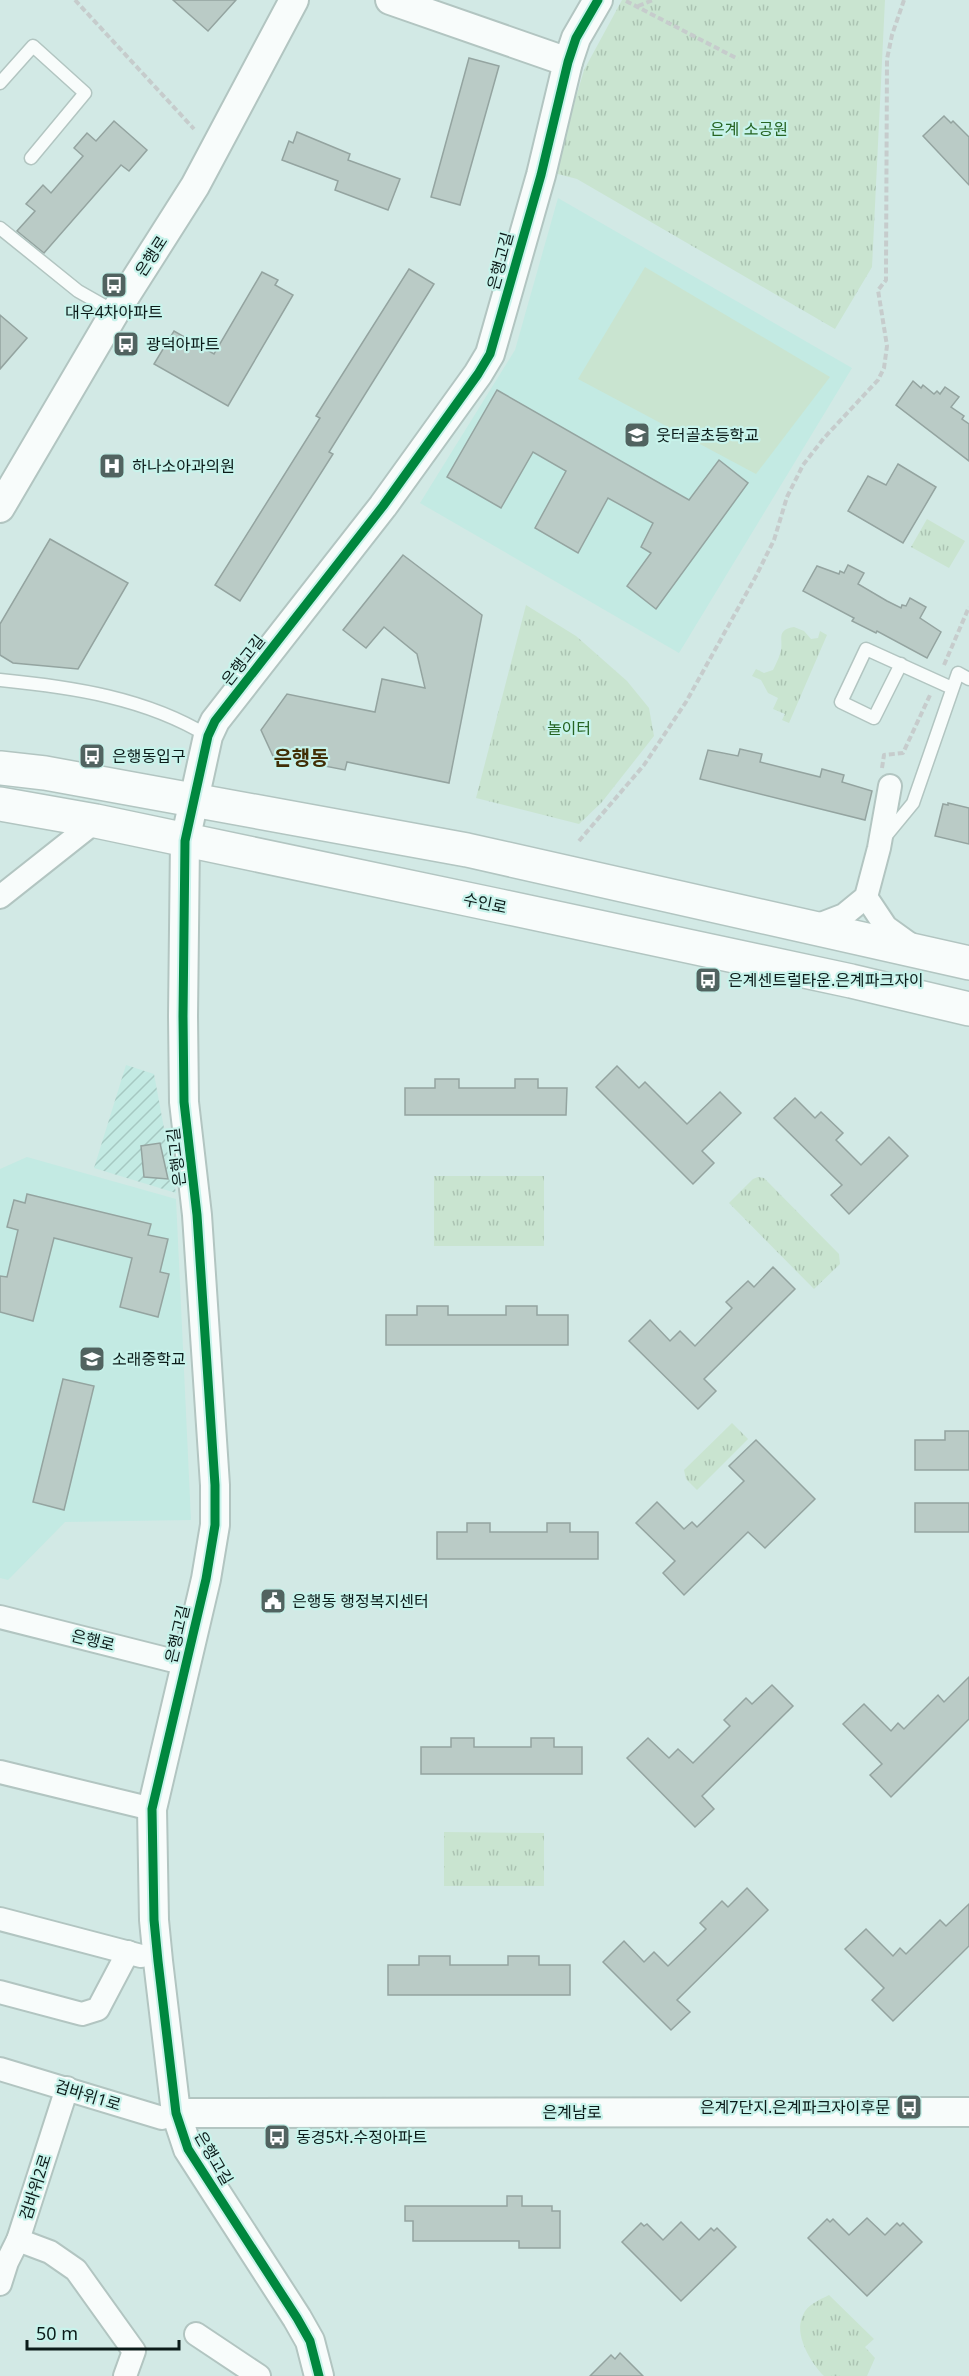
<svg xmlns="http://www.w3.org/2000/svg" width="969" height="2376" font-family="'Noto Sans','Noto Sans KR',sans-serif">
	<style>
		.built { fill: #c3eae3 }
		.industrial { fill: url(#industrial-furrows) }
		.grass { fill: #c9e4d0 }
		.park { fill: url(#park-tufts) }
		.building { fill: #bacbc6; stroke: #94a4a0; stroke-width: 1.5 }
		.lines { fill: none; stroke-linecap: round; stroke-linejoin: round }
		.service-casing { stroke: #b2c5c1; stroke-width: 15 }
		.minor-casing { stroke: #b2c5c1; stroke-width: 26 }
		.tertiary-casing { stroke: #b2c5c1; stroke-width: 32 }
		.primary-casing { stroke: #b2c5c1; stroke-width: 36 }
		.path { stroke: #c6cccc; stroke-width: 4; stroke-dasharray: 6 3; stroke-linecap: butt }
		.service { stroke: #f8fcfb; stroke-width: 12 }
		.minor { stroke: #f8fcfb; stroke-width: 22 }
		.tertiary { stroke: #f8fcfb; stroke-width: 28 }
		.primary { stroke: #f8fcfb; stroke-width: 33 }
		.cycleway-casing { stroke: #c8f3eb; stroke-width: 13 }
		.cycleway { stroke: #00873e; stroke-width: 9 }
		.labels { text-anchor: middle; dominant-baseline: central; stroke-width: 4.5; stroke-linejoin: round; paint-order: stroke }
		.park-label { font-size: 16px; fill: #266524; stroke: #c8f3eb }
		.street-label { font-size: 16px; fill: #0b1b19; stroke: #c8f3eb }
		.poi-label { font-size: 16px; fill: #0b1b19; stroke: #c8f3eb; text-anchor: start }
		.quarter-label { font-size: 20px; font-weight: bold; fill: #402e05; stroke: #c8f3eb }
	</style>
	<defs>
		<pattern id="industrial-furrows" width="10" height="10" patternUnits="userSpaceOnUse" patternTransform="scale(1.5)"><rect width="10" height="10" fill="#c3eae3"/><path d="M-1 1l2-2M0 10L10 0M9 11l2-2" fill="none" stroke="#a6c8c2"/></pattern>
		<pattern id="park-tufts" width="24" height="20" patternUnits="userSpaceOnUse" patternTransform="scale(1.5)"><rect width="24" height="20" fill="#c9e4d0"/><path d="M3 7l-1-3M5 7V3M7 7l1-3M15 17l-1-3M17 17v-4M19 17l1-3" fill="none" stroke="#abc3b2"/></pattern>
	</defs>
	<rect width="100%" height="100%" fill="#d2e9e5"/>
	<g class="built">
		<polygon points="558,198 852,368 679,653 420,503 515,350"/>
		<polygon points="27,1157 176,1199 191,1520 65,1522 8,1580 0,1578 0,1169"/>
	</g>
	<polygon class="industrial" points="126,1065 154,1074 176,1193 94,1168"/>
	<polygon class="grass" points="645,267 830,377 756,474 578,379"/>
	<g class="park">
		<polygon points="622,0 885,0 872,267 835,329 577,179 554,173 584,70"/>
		<polygon points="927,519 965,541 949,568 911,547"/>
		<polygon points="526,605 576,636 627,681 649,708 654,736 602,802 579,824 476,798"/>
		<path d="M794,627L804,631L811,639L818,638L820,631L827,635L789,723L782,720L785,714L773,709L778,698L768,693L761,680L752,676L756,669L764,673L773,670C776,664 780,656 781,650C783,639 776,630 794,627Z"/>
		<rect x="434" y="1176" width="110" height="70"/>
		<polygon points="758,1177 764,1178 839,1254 840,1264 814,1289 729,1203 753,1179"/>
		<polygon points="732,1423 748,1439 697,1490 686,1479 684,1470"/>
		<polygon points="444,1832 544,1833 544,1886 444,1886"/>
		<path d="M829,2295L874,2339L865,2347L875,2358L867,2376H824C811,2363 793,2334 803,2315C807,2305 819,2300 829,2295Z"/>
	</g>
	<g class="building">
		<polygon points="173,0 236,0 208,31"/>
		<polygon points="469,58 499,66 460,205 431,197"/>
		<polygon points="944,116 951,123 953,121 969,137 969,185 923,136"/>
		<polygon points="114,121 147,150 129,171 121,165 44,253 17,231 35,211 26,204 43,185 51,193 83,156 74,148 87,133 96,141"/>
		<polygon points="297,132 350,154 348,160 400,179 388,210 335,190 338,181 282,160 289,141 293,143"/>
		<polygon points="409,269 434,284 329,452 333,454 240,601 215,585 320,418 316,416"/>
		<polygon points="262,272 278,280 275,285 293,295 228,406 154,364 174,331 214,354"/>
		<polygon points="0,315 27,338 0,369"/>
		<polygon points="913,381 921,388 923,385 934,394 937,391 940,394 945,387 959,397 951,407 964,416 962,419 969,424 969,461 896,405"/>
		<polygon points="497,390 689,500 719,460 748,483 656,609 627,586 651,553 641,547 653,523 608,498 578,553 535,528 566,471 533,452 501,508 447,477"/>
		<polygon points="898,464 936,487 903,543 848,511 868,476 886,485"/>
		<polygon points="50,539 128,583 78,669 13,663 0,655 0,624"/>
		<polygon points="403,555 482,615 449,783 347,762 345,770 273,756 261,730 287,694 375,712 382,679 425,688 417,654 384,627 366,648 343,630"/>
		<polygon points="848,565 864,573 858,584 887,601 901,608 902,605 906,606 910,598 926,607 920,618 941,632 927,658 877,631 876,633 852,621 854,618 803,591 817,566 839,574 840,571 844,573"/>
		<polygon points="740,749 762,754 760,762 820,777 822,769 844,775 842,782 872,791 865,820 700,779 708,750 738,756"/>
		<polygon points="948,803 969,808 969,844 935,836 943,804 948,805"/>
		<polygon points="617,1066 639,1088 645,1082 687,1124 720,1092 741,1113 702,1151 714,1163 693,1184 596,1087"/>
		<polygon points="435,1079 459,1079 459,1088 515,1088 515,1079 538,1079 538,1088 567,1088 566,1115 405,1115 405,1088 435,1088"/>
		<polygon points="795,1098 815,1118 821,1112 843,1133 836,1140 861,1165 889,1137 908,1156 849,1214 831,1195 842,1185 774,1118"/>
		<polygon points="160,1143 168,1179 144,1177 141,1146"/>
		<polygon points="27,1194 151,1224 148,1235 168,1239 160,1272 169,1274 158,1317 120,1307 132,1258 54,1238 33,1321 0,1312 0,1276 7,1277 18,1230 7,1227 14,1200 25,1203"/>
		<polygon points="773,1267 795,1289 704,1379 716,1391 698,1409 629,1341 650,1320 670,1341 680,1331 695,1346 732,1308 726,1302 748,1281 754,1287"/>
		<polygon points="417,1306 448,1306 448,1315 506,1315 506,1306 537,1306 537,1315 568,1315 568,1345 386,1345 386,1315 417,1315"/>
		<polygon points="63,1379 94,1386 64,1510 33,1502"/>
		<polygon points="945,1431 969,1431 969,1470 915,1470 915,1440 945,1440"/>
		<polygon points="756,1440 815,1499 765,1548 748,1532 684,1595 663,1573 675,1561 636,1523 657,1502 684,1529 692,1522 697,1527 744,1481 729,1466"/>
		<rect x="915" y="1503" width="54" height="29"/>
		<polygon points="467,1523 490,1523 490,1532 547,1532 547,1523 570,1523 570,1532 598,1532 598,1559 437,1559 437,1532 467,1532"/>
		<polygon points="969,1677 969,1719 891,1797 870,1775 882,1764 843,1724 864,1704 891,1731 898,1723 904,1729 938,1695 944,1702"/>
		<polygon points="772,1685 793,1706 702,1796 714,1809 695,1827 627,1758 648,1738 669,1758 678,1749 693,1763 730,1726 724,1720 746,1698 752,1704"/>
		<polygon points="451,1738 474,1738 474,1747 531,1747 531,1738 554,1738 554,1747 582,1747 582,1774 421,1774 421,1747 451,1747"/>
		<polygon points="747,1888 768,1910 677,2000 690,2012 671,2030 603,1962 624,1941 644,1962 654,1952 668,1966 706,1929 700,1923 722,1901 728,1907"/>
		<polygon points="969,1904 969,1946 893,2021 872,2000 884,1988 845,1949 866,1929 893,1956 900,1948 906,1954 940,1920 946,1926"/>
		<polygon points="419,1956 450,1956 450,1965 508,1965 508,1956 539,1956 539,1965 570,1965 570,1995 388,1995 388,1965 419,1965"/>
		<polygon points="507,2196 522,2196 522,2206 552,2206 552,2211 560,2211 560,2248 519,2248 519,2241 413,2241 413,2221 405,2221 405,2206 507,2206"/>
		<polygon points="867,2218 885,2235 897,2223 900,2226 903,2223 922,2242 867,2296 808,2238 827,2219 830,2222 833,2219 849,2235"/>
		<polygon points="681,2222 699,2240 711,2228 714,2231 717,2228 736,2247 681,2301 622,2242 641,2223 644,2226 647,2224 663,2240"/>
		<polygon points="620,2353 643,2376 590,2376 611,2355 615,2359"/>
	</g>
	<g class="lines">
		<g class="service-casing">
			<g id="service">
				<polyline points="0,83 33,46 85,93 31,158"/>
				<polyline points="0,228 78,291 115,312"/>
				<polyline points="901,664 874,718 841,702 866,649 952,688"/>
				<path d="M0,680C72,687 146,698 208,736"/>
				<polyline points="885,837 913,803 958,673 969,679"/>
			</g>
		</g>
		<g class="minor-casing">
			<g id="minor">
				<polyline points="0,897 96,821"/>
				<polyline points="866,897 886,927 911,945"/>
				<polyline points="813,927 844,915 866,897 879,848 890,786"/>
				<polyline points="0,1617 186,1664"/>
				<polyline points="0,1772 152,1809"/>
				<polyline points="0,1919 141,1956"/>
				<polyline points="0,1992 82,2014 98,2009 128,1952"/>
				<polyline points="0,2069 162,2118 176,2113"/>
				<polyline points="18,2240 50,2252 76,2270 134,2351 125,2376"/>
				<polyline points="0,2284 7,2262 18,2240 67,2088"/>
				<polyline points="196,2334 259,2376"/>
			</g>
		</g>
		<g class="tertiary-casing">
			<g id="tertiary">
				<polyline points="390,0 568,62"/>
				<polyline points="0,508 115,312 195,186 294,0"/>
				<polyline points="176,2113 969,2112"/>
				<polyline points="319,2376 310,2341 297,2318 188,2149 176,2113 158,1961 154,1920 152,1809 206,1579 215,1525 215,1485 197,1215 184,1102 183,1016 185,841 208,736 215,721 383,506 478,374 490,354 541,175 568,62 576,38 598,0"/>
			</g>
		</g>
		<g class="primary-casing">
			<g id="primary">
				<polyline points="0,768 45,773 467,850 969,963"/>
				<polyline points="0,804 96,821 500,906 851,981 969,1009"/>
			</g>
		</g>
		<g class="path">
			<polyline points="75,0 194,129"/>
			<polyline points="626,1 738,59"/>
			<polyline points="638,6 653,0"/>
			<polyline points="944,665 969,607"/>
			<polyline points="882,768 884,755 903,753 931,693"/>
			<polyline points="579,841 644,765 686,702 756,576 774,540 787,497 803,465 824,438 878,380 884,368 887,346 878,290 886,280 886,270 887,59 892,35 904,0"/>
		</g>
		<use href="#service" class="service"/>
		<use href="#minor" class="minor"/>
		<use href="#tertiary" class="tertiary"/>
		<use href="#primary" class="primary"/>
		<g class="cycleway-casing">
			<polyline id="cycleway" points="319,2376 310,2341 297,2318 188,2149 176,2113 158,1961 154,1920 152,1809 206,1579 215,1525 215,1485 197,1215 184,1102 183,1016 185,841 208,736 215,721 383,506 478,374 490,354 541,175 568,62 576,38 598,0"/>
		</g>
		<use href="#cycleway" class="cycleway"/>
	</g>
	<defs>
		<g id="bus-square" transform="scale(1.35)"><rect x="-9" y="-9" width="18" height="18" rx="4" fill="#516360" stroke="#c8f3eb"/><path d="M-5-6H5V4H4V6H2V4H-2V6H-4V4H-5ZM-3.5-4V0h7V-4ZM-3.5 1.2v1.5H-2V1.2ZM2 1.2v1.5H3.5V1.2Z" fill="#fff"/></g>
		<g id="school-square" transform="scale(1.35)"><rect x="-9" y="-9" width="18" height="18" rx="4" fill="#516360" stroke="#c8f3eb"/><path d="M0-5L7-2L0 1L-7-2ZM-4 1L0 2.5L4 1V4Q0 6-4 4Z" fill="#fff"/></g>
		<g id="hospital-square" transform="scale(1.35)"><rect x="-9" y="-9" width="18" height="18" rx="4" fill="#516360" stroke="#c8f3eb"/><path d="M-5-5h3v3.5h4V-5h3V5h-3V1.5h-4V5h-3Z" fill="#fff"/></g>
		<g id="civic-square" transform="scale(1.35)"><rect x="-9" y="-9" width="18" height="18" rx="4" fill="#516360" stroke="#c8f3eb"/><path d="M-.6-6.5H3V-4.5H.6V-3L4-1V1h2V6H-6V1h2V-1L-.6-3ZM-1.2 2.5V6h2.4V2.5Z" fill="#fff"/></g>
	</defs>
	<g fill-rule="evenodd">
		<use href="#bus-square" x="114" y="285"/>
		<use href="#bus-square" x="126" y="344"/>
		<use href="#school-square" x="637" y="435"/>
		<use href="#hospital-square" x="112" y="466"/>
		<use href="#bus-square" x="92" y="756"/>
		<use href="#bus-square" x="708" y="980"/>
		<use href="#school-square" x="92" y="1359"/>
		<use href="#civic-square" x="273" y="1601"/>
		<use href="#bus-square" x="909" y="2107"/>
		<use href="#bus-square" x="277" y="2137"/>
	</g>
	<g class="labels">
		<g class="park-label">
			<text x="749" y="129">은계 소공원</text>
			<text x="569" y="728">놀이터</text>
		</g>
		<g class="street-label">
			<text transform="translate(151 256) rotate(-57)">은행로</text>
			<text transform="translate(500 261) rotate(-75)">은행고길</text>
			<text transform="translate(243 660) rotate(-52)">은행고길</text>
			<text transform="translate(485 903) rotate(12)">수인로</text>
			<text transform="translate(176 1157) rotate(-97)">은행고길</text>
			<text transform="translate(177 1634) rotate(-77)">은행고길</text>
			<text transform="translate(93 1640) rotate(14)">은행로</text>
			<text transform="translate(88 2095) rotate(17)">검바위1로</text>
			<text x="572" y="2112">은계남로</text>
			<text transform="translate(214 2158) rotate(60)">은행고길</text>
			<text transform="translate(35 2187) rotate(-72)">검바위2로</text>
		</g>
		<g class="poi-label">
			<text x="114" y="312" text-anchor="middle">대우4차아파트</text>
			<text x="146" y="344">광덕아파트</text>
			<text x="656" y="435">웃터골초등학교</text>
			<text x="132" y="466">하나소아과의원</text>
			<text x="112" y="756">은행동입구</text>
			<text x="728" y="980">은계센트럴타운.은계파크자이</text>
			<text x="112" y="1359">소래중학교</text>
			<text x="292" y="1601">은행동 행정복지센터</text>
			<text x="890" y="2107" text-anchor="end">은계7단지.은계파크자이후문</text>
			<text x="296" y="2137">동경5차.수정아파트</text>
		</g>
		<g class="quarter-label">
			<text x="301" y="757">은행동</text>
		</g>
	</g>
	<path d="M27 2340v9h152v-9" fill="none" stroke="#0b1b19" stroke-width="3"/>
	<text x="36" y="2340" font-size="18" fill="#0b1b19" stroke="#c8f3eb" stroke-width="4.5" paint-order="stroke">50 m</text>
</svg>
